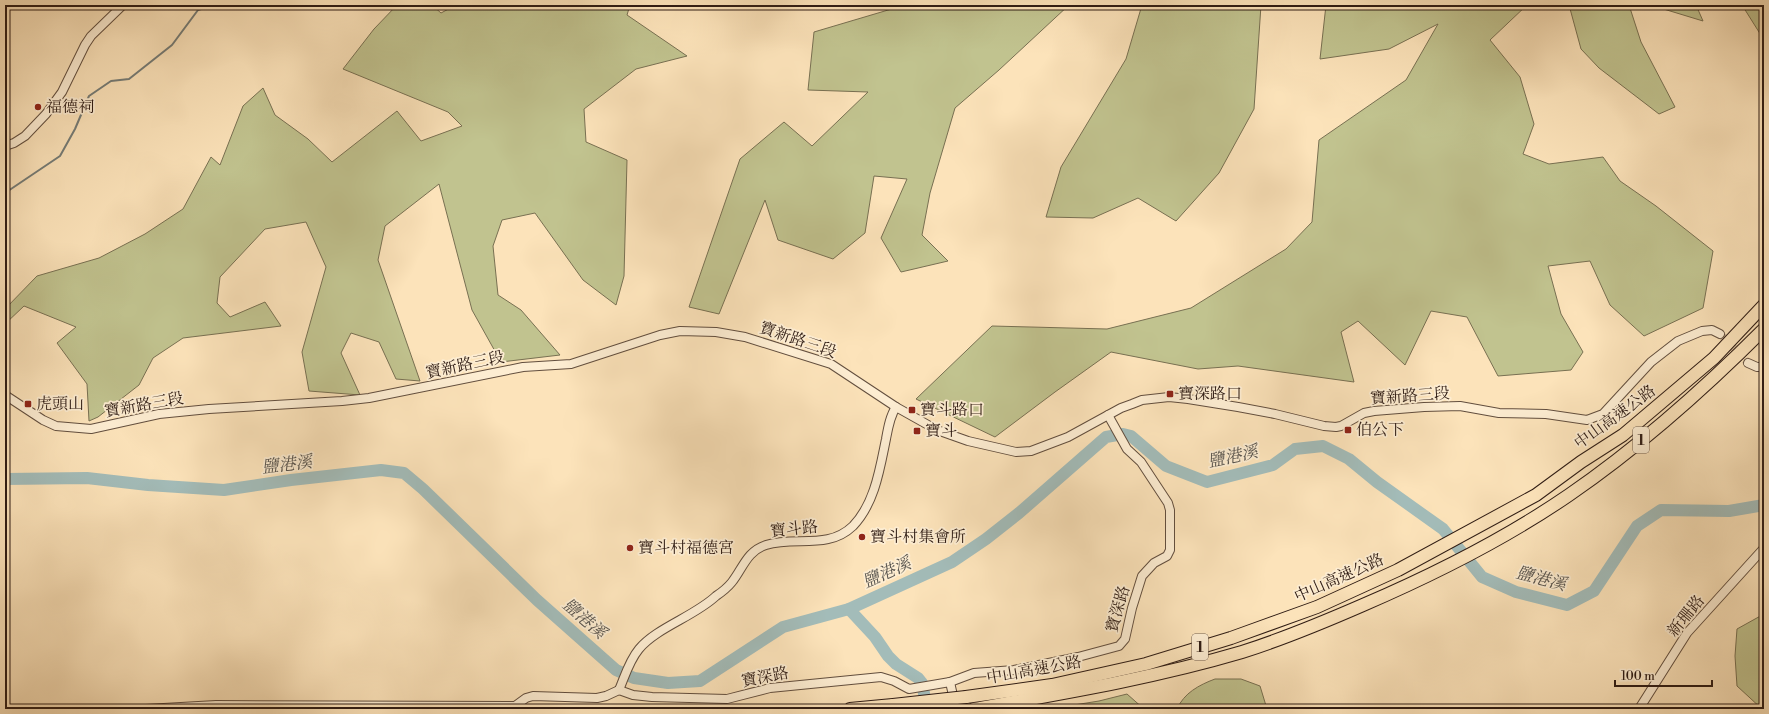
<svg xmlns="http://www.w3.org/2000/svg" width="1769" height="714" font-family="'Libre Bodoni','Noto Serif TC',serif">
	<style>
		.green { fill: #c1c38f; stroke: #787052 }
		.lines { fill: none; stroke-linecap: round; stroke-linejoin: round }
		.stream { stroke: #757c77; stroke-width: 2 }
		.river { stroke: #a3bcb9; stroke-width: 12 }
		.minor-tunnel { stroke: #d3bb99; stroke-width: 8; stroke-dasharray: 8 4; stroke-linecap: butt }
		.minor-casing { stroke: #624e3e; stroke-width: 10 }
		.highway-casing { stroke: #2f1c14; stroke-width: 14 }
		.minor { stroke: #fdedd2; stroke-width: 8 }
		.highway { stroke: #fce3ba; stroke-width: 12 }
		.highway-bridge-casing { stroke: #2f1c14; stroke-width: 14; stroke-linecap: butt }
		.highway-bridge { stroke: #fce3ba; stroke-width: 12 }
		.poi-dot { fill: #8f2418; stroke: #fdedd2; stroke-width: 1.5 }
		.labels { text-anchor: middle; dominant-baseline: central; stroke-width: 3.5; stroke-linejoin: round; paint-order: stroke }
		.shield { fill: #fdedd2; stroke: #6d5b4d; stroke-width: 1 }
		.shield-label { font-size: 15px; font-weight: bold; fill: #2f1c14 }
		.poi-label { font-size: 16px; fill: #2f1c14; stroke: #fdedd2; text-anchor: start }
		.street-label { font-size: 16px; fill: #2f1c14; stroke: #fdedd2 }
		.water-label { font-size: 17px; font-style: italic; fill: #58544e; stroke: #fdedd2 }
	</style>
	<rect width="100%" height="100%" fill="#fce3ba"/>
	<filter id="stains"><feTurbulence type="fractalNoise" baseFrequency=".005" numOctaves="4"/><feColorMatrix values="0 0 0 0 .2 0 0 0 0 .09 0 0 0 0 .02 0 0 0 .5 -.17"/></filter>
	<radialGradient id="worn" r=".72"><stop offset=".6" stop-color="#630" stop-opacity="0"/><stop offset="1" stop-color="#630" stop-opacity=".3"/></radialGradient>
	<g class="green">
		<polygon points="397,5 432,5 441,13 456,5 630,5 627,15 687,56 636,69 584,109 586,142 627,160 624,276 616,305 583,280 535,213 502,220 493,246 498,295 521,310 560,355 501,362 472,310 439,184 385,226 378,260 420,381 396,379 379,342 351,333 341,353 360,395 309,391 302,352 326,267 306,222 265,229 220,277 217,303 230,317 265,302 281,326 183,338 153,358 139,385 98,417 89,421 87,384 57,343 76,327 24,306 5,324 5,309 37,276 99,258 145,234 183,209 211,157 220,165 243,106 263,88 275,115 308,139 332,162 397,111 421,141 462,126 448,112 343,69 374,29"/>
		<polygon points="905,5 1069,5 999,70 955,108 930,193 922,235 948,261 901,272 881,238 907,179 874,176 865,233 833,259 778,240 765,200 719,314 689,307 740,159 784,122 812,146 868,92 808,90 814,32"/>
		<polygon points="1142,5 1261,5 1254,109 1219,173 1176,221 1138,198 1093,218 1046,217 1061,167 1126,59"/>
		<polygon points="1326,5 1527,5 1490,40 1520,77 1534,124 1523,154 1549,164 1603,157 1620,181 1656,206 1713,251 1703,308 1644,336 1610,305 1590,261 1548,266 1561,314 1583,352 1571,370 1498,376 1467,317 1431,311 1405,365 1358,321 1341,332 1354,382 1238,366 1198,369 1111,352 1055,392 995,437 916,399 992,326 1107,329 1191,308 1286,249 1312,222 1319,140 1406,80 1438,24 1389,49 1320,59"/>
		<polygon points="1569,5 1629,5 1641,42 1675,107 1659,114 1599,68 1581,49"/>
		<polygon points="1653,5 1696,5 1703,21 1657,7"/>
		<polygon points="1742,5 1764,5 1764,40"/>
		<polygon points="1764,614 1764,709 1762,709 1737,686 1735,656 1737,629"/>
		<path d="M1215,679H1241L1260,686L1267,709H1177C1184,693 1199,685 1215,679Z"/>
		<polygon points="1127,694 1144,709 1049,709 1099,701"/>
	</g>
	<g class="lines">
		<polyline class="stream" points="5,193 60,156 75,129 89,96 111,81 129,79 172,45 198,10 214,5"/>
		<g class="river">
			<polyline points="5,479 87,478 148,485 224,490 291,480 381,470 404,473 423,489 537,600 616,670 634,678 668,683 700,681 783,627 849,609 952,562 986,539 1019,513 1106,437 1123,434 1131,436 1166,466 1207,482 1273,465 1295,449 1323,446 1349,459 1377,482 1443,529 1482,577 1516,592 1567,605 1594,591 1637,526 1661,510 1729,511 1764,505"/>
			<polyline points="849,609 875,637 888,656 896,664 918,678 922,683 927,709"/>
		</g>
		<polyline class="minor-tunnel" points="1720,334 1748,363"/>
		<g class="minor-casing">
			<g id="minor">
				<polyline points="5,146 14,143 25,136 46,114 62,92 85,45 91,36 123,5"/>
				<polyline points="1748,363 1757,367 1764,367"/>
				<polyline points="5,395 43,420 56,426 91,429 159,414 209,409 342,401 369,398 523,367 571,364 660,335 680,331 716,332 745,337 831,364 896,407 937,430 968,441 1016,452 1031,451 1068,437 1121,408 1132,404 1142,400 1169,397 1188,399 1238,407 1275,414 1324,426 1336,427 1341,426 1364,413 1374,411 1424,407 1460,406 1499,413 1546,414 1587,420 1603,414 1651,362 1678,341 1702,331 1712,330 1720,334"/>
				<polyline points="950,682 956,709"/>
				<polyline points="619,690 633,695 652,697 727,699 770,688 881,677 894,681 909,689 950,682 974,673 1014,670 1078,657 1119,646 1125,639 1132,608 1142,576 1154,563 1167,556 1170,550 1170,510 1168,503 1141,462 1127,449 1108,415"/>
				<path d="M619,690C625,676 629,661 639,649C656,628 695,616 716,596C722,592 728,587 732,582C743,568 747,551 766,545C796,536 828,550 853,526C875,503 880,468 886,439C888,428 890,416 896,407"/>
				<polyline points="146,709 216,705 515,706 526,698 533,696 597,698 606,696 619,690"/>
				<polyline points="1639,709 1687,633 1764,548"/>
			</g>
		</g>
		<g class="highway-casing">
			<g id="highway">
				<polyline points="966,697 1052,685 1146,664 1231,638 1317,607 1398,570 1536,495 1581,462 1623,435 1714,358 1764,305"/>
				<polyline points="850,709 893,705"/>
				<path d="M974,709C1064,693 1154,678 1242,652C1283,639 1324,622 1363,605C1435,574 1505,539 1569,495C1639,447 1704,389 1764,329"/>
			</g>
		</g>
		<use href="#minor" class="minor"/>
		<use href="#highway" class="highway"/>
		<g class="highway-bridge-casing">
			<polyline id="highway-bridge" points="893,705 966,697"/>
		</g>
		<use href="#highway-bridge" class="highway-bridge"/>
	</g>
	<g class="poi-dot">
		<circle cx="38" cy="107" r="4"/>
		<rect x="1166" y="390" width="8" height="8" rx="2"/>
		<rect x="24" y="400" width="8" height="8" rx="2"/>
		<rect x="908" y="406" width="8" height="8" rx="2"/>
		<rect x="1344" y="426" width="8" height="8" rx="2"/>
		<rect x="913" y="427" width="8" height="8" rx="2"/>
		<circle cx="862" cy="537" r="4"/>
		<circle cx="630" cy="548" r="4"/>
	</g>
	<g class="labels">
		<g class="shield">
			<rect x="1633" y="427" width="16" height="26" rx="3"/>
			<rect x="1192" y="634" width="16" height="26" rx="3"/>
		</g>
		<g class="shield-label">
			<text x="1641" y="440">1</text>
			<text x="1200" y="647">1</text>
		</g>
		<g class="poi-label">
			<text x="46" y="107">福德祠</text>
			<text x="1178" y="394">寶深路口</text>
			<text x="36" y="404">虎頭山</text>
			<text x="920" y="410">寶斗路口</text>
			<text x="1356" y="430">伯公下</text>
			<text x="925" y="431">寶斗</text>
			<text x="870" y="537">寶斗村集會所</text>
			<text x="638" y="548">寶斗村福德宮</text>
		</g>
		<g class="street-label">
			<text transform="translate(798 340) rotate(19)">寶新路三段</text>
			<text transform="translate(465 365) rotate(-12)">寶新路三段</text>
			<text transform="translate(1410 396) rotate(-4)">寶新路三段</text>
			<text transform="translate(144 405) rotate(-10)">寶新路三段</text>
			<text transform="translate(1615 417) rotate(-36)">中山高速公路</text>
			<text transform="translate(794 529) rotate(-6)">寶斗路</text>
			<text transform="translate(1339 578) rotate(-24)">中山高速公路</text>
			<text transform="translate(1118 609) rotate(-74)">寶深路</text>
			<text transform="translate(1686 616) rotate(-51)">新珊路</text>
			<text transform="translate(1034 670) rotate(-10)">中山高速公路</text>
			<text transform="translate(765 677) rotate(-11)">寶深路</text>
		</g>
		<g class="water-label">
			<text transform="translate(1233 457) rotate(-12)">鹽港溪</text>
			<text transform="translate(287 465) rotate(-7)">鹽港溪</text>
			<text transform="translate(887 573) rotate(-24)">鹽港溪</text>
			<text transform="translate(1541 579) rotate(15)">鹽港溪</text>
			<text transform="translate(584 619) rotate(41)">鹽港溪</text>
		</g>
	</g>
	<rect width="1769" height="714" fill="none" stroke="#fce3ba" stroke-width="20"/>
	<rect x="6" y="6" width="1757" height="702" fill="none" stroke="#2f1c14" stroke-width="2"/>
	<rect x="10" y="10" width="1749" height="694" fill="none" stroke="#2f1c14"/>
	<path d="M1615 680v6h97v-6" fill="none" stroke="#2f1c14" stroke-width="2"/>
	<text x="1621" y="680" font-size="12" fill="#2f1c14" stroke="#fdedd2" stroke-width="3" paint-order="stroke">100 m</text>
	<rect width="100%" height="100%" filter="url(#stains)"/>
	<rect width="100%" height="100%" fill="url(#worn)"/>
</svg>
